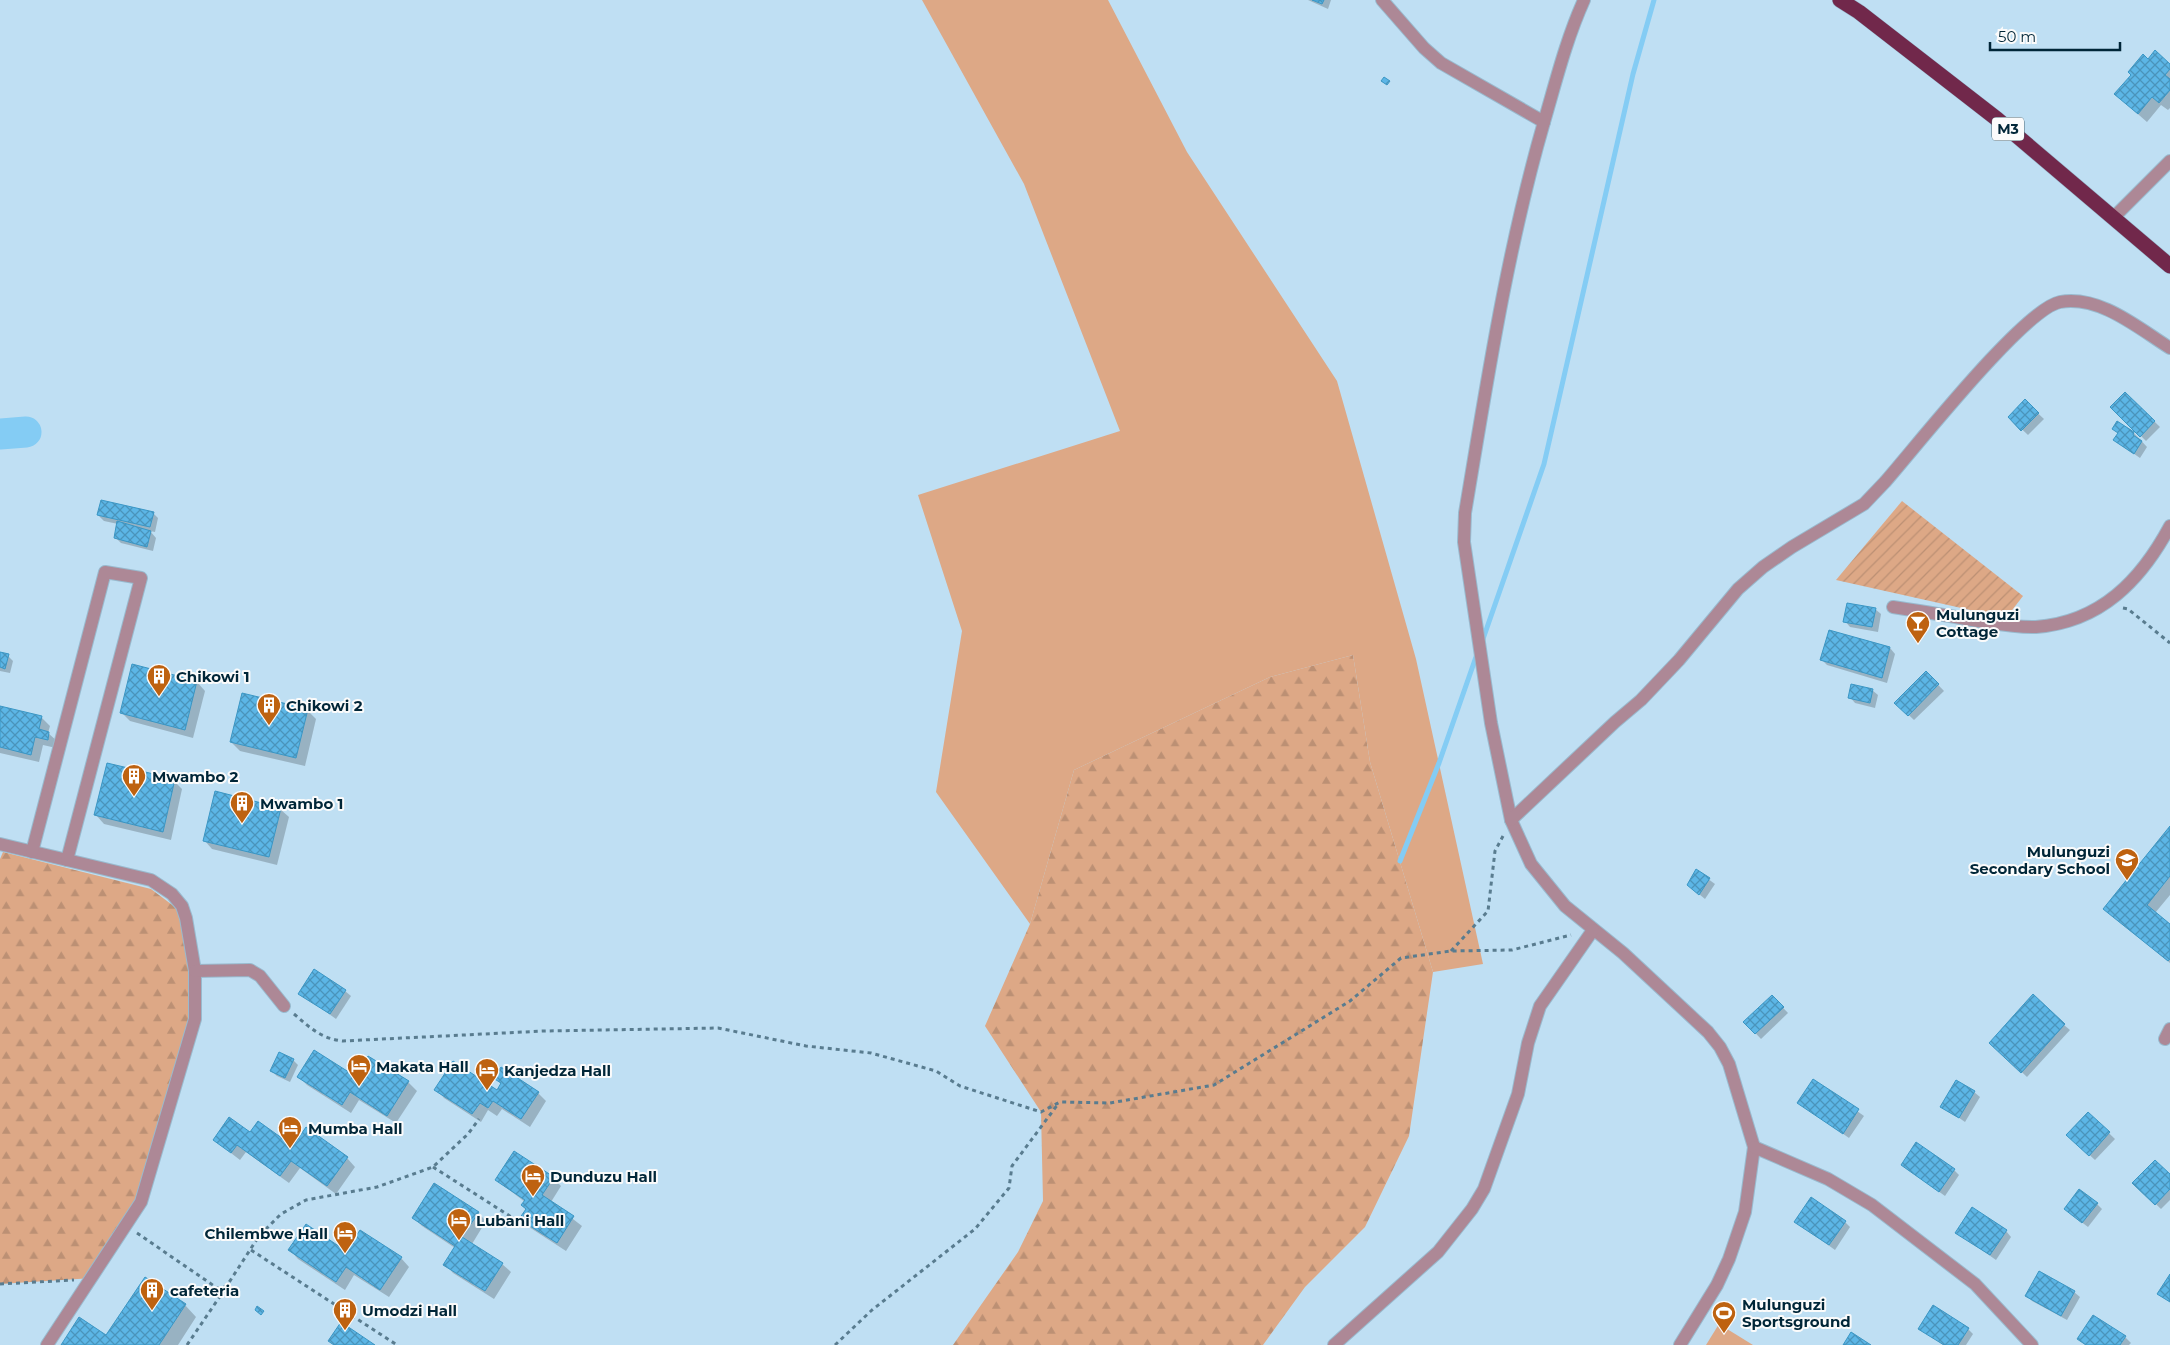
<svg xmlns="http://www.w3.org/2000/svg" width="2170" height="1345" font-family="Montserrat,sans-serif">
	<style>
		.forest { fill: url(#forest-firs) }
		.garden { fill: url(#garden-furrows) }
		.pitch { fill: #dda886 }
		.shadow { fill: #0003 }
		.lines { fill: none; stroke-linecap: round; stroke-linejoin: round }
		.stream { stroke: #84ccf4; stroke-width: 5 }
		.river { stroke: #84ccf4; stroke-width: 31 }
		.building { fill: url(#building-cross-hatch); stroke: #3a96c4 }
		.minor-casing { stroke: #99bace; stroke-width: 14 }
		.highway-casing { stroke: #99bace; stroke-width: 16 }
		.path { stroke: #597c8f; stroke-width: 3; stroke-dasharray: 4 4; stroke-linecap: butt }
		.minor { stroke: #ad8896; stroke-width: 12 }
		.highway { stroke: #71284b; stroke-width: 15 }
		.labels { text-anchor: middle; dominant-baseline: central; stroke-width: 4; stroke-linejoin: round; paint-order: stroke }
		.shield { fill: #fbfbfb; stroke: #4b6672; stroke-width: 1 }
		.shield-label { font-size: 14px; font-weight: bold; fill: #002638 }
		.poi-label { font-size: 15px; font-weight: bold; fill: #002638; stroke: #fbfbfb; text-anchor: start }
	</style>
	<defs>
		<pattern id="forest-firs" width="22" height="20" patternUnits="userSpaceOnUse" patternTransform="scale(1.25)"><rect width="22" height="20" fill="#dda886"/><path d="M5 1l3.5 6h-7zM16 11l3.5 6h-7z" fill="#bc9074"/></pattern>
		<pattern id="garden-furrows" width="10" height="10" patternUnits="userSpaceOnUse" patternTransform="scale(1.25)"><rect width="10" height="10" fill="#dda886"/><path d="M-1 1l2-2M0 10L10 0M9 11l2-2" fill="none" stroke="#bc9074"/></pattern>
		<pattern id="building-cross-hatch" width="8" height="8" patternUnits="userSpaceOnUse" patternTransform="scale(1.25)"><rect width="8" height="8" fill="#5cb6e6"/><path d="M0 0l8 8M0 8l8-8" fill="none" stroke="#4a94bb"/></pattern>
	</defs>
	<rect width="100%" height="100%" fill="#bfdff3"/>
	<g class="forest">
		<polygon points="1353,655 1370,762 1433,972 1409,1136 1365,1227 1305,1287 1263,1345 953,1345 1018,1252 1043,1201 1041,1112 985,1026 1030,924 1074,770 1270,677"/>
		<polygon points="3,852 151,889 179,910 197,1018 139,1205 93,1278 0,1284 0,859"/>
	</g>
	<polygon class="garden" points="1902,501 2023,596 2006,618 1836,580"/>
	<g class="pitch">
		<polygon points="922,0 1108,0 1187,152 1337,381 1416,659 1483,964 1433,972 1370,762 1353,655 1270,677 1074,770 1030,924 936,792 962,631 918,495 1120,431 1024,184"/>
		<polygon points="1719,1324 1753,1345 1706,1345"/>
	</g>
	<g class="shadow">
		<polygon points="1308,0 1331,0 1328,9"/>
		<polygon points="2148,61 2170,65 2170,108 2168,110 2161,105 2147,122 2124,102"/>
		<polygon points="2125,393 2160,427 2146,441 2112,407"/>
		<polygon points="2025,401 2044,419 2028,435 2009,417"/>
		<polygon points="2117,423 2134,433 2147,447 2140,458 2114,440 2119,434 2114,429"/>
		<polygon points="153,513 158,518 155,532 150,531 156,538 153,551 121,543 115,537 118,524 104,521 98,515"/>
		<polygon points="1875,609 1881,614 1878,632 1850,627 1845,621"/>
		<polygon points="1830,631 1890,648 1895,654 1887,683 1827,665 1822,660"/>
		<polygon points="0,653 8,656 13,661 10,673 0,671"/>
		<polygon points="133,666 197,682 205,691 193,738 130,721 121,712"/>
		<polygon points="1926,672 1944,691 1914,720 1896,703"/>
		<polygon points="1872,690 1878,695 1875,708 1855,703 1850,697"/>
		<polygon points="0,707 41,717 50,726 48,733 57,741 56,748 43,745 39,762 0,753"/>
		<polygon points="307,710 316,719 305,766 240,751 231,742"/>
		<polygon points="174,781 182,789 171,840 104,824 96,815"/>
		<polygon points="280,809 289,817 277,865 212,849 204,840"/>
		<polygon points="2170,828 2170,895 2155,913 2170,925 2170,963 2105,909"/>
		<polygon points="1697,871 1715,884 1705,899 1694,890"/>
		<polygon points="345,991 351,996 336,1019 300,993"/>
		<polygon points="1772,996 1788,1013 1761,1039 1745,1022"/>
		<polygon points="2064,1025 2070,1030 2027,1077 1996,1048"/>
		<polygon points="368,1058 408,1082 417,1091 396,1123 359,1100 351,1113 307,1085 299,1077 356,1078"/>
		<polygon points="293,1060 298,1065 290,1082 277,1076 271,1071"/>
		<polygon points="495,1078 538,1093 546,1101 530,1127 502,1109 497,1116 488,1110 481,1122 444,1098 436,1089 497,1092 502,1085"/>
		<polygon points="1814,1080 1864,1116 1849,1138 1799,1103"/>
		<polygon points="1974,1092 1980,1097 1965,1122 1942,1106"/>
		<polygon points="2088,1113 2115,1139 2095,1160 2073,1140"/>
		<polygon points="251,1133 293,1147 347,1158 355,1167 336,1194 300,1168 289,1183 246,1152 240,1160 214,1140"/>
		<polygon points="1902,1165 1954,1170 1959,1175 1945,1196"/>
		<polygon points="2170,1176 2170,1200 2161,1209 2134,1183"/>
		<polygon points="553,1178 561,1186 551,1202 582,1226 566,1251 529,1227 521,1219 527,1209 525,1202 496,1180"/>
		<polygon points="2097,1204 2102,1209 2088,1227 2071,1214"/>
		<polygon points="478,1213 486,1221 472,1244 502,1264 511,1272 494,1299 453,1273 445,1264 455,1248 422,1226 414,1218"/>
		<polygon points="1796,1222 1845,1222 1850,1227 1835,1250"/>
		<polygon points="2006,1231 2011,1237 1996,1260 1956,1232"/>
		<polygon points="290,1250 346,1252 401,1258 409,1267 389,1297 354,1275 345,1290 298,1259"/>
		<polygon points="2074,1292 2080,1297 2067,1320 2032,1301 2026,1295"/>
		<polygon points="185,1305 196,1317 178,1345 63,1345 107,1337"/>
		<polygon points="1920,1328 1968,1329 1973,1334 1966,1345 1943,1345"/>
		<polygon points="2125,1337 2131,1343 2129,1345 2085,1345 2079,1339"/>
	</g>
	<g class="lines">
		<g class="stream">
			<polyline points="1483,639 1544,464 1633,74 1654,0"/>
			<polyline points="1400,861 1439,763 1477,654"/>
		</g>
		<polyline class="river" points="0,434 26,432"/>
	</g>
	<g class="building">
		<polygon points="1312,0 1324,0 1322,4"/>
		<polygon points="2155,50 2170,64 2170,69 2165,75 2170,79 2170,90 2159,103 2152,97 2138,114 2114,94 2131,75 2128,72 2143,54 2148,59"/>
		<polygon points="1384,77 1390,81 1387,85 1381,81"/>
		<polygon points="2125,392 2155,421 2140,437 2110,407"/>
		<polygon points="2025,399 2039,413 2021,431 2008,417"/>
		<polygon points="2117,421 2134,432 2133,435 2142,441 2134,454 2113,440 2118,433 2112,429"/>
		<polygon points="101,500 154,512 150,527 97,515"/>
		<polygon points="117,521 151,531 147,547 114,538"/>
		<polygon points="1847,603 1876,608 1872,627 1843,622"/>
		<polygon points="1829,630 1890,647 1882,678 1820,660"/>
		<polygon points="0,652 9,654 5,669 0,667"/>
		<polygon points="132,664 197,681 185,730 120,713"/>
		<polygon points="1926,671 1939,684 1908,716 1894,703"/>
		<polygon points="1851,684 1873,689 1870,703 1848,698"/>
		<polygon points="242,693 308,709 296,758 230,742"/>
		<polygon points="0,706 42,716 39,729 49,732 48,740 35,737 31,755 0,747"/>
		<polygon points="107,763 175,779 163,832 94,815"/>
		<polygon points="215,791 281,808 269,857 203,841"/>
		<polygon points="2170,826 2170,876 2147,905 2170,924 2170,959 2168,961 2103,909"/>
		<polygon points="1696,869 1710,878 1699,895 1687,885"/>
		<polygon points="314,969 346,990 330,1014 298,994"/>
		<polygon points="2033,994 2065,1024 2021,1073 1989,1043"/>
		<polygon points="1772,995 1784,1007 1755,1034 1743,1022"/>
		<polygon points="314,1050 355,1076 368,1056 409,1081 387,1116 350,1092 342,1105 297,1077"/>
		<polygon points="279,1052 294,1059 285,1078 270,1071"/>
		<polygon points="453,1061 497,1090 501,1083 493,1078 501,1067 539,1092 521,1119 493,1101 488,1108 480,1103 472,1114 434,1090"/>
		<polygon points="1813,1079 1859,1109 1843,1134 1797,1103"/>
		<polygon points="1956,1080 1975,1091 1959,1118 1940,1107"/>
		<polygon points="2088,1112 2110,1132 2089,1156 2066,1135"/>
		<polygon points="229,1117 250,1132 258,1121 293,1146 306,1127 348,1157 327,1186 291,1161 280,1176 237,1145 231,1153 213,1140"/>
		<polygon points="1916,1142 1955,1169 1939,1192 1901,1165"/>
		<polygon points="514,1151 554,1177 542,1195 574,1216 557,1243 519,1219 526,1209 521,1205 525,1200 495,1180"/>
		<polygon points="2155,1160 2170,1174 2170,1189 2155,1205 2132,1183"/>
		<polygon points="434,1183 479,1212 462,1237 503,1263 485,1291 443,1265 455,1246 412,1218"/>
		<polygon points="2079,1189 2098,1203 2082,1223 2064,1209"/>
		<polygon points="1811,1197 1846,1221 1829,1245 1794,1222"/>
		<polygon points="1972,1207 2007,1230 1990,1255 1955,1233"/>
		<polygon points="306,1224 346,1251 360,1230 402,1257 380,1290 346,1267 336,1282 288,1250"/>
		<polygon points="2039,1271 2075,1291 2061,1316 2025,1296"/>
		<polygon points="2170,1274 2170,1302 2157,1294"/>
		<polygon points="145,1277 186,1304 159,1345 61,1345 79,1317 106,1335"/>
		<polygon points="1933,1305 1969,1328 1958,1345 1944,1345 1918,1329"/>
		<polygon points="257,1306 264,1311 261,1315 255,1310"/>
		<polygon points="2093,1315 2126,1336 2120,1345 2086,1345 2077,1339"/>
		<polygon points="341,1322 375,1345 334,1345 328,1341"/>
		<polygon points="1851,1332 1871,1345 1843,1345"/>
	</g>
	<g class="lines">
		<g class="minor-casing">
			<g id="minor">
				<polyline points="1382,0 1424,48 1441,63 1544,122"/>
				<path d="M1584,0C1566,40 1556,81 1544,122C1507,250 1487,382 1465,513L1464,542L1491,723L1511,820L1531,864L1565,906L1623,953L1708,1032L1720,1047L1729,1064L1754,1147L1745,1212L1729,1259L1717,1285L1680,1345"/>
				<polyline points="2113,218 2170,161"/>
				<path d="M1893,607C1919,611 1945,615 1972,620C1993,623 2015,628 2036,627C2101,622 2141,580 2170,526"/>
				<path d="M1511,820L1615,722L1641,700L1679,660L1738,589L1763,567L1792,547L1864,504L1885,482C1915,448 2024,309 2060,302C2100,295 2138,328 2170,348"/>
				<polyline points="0,844 151,880 172,894 182,906 186,918 195,971 195,1019 141,1202 47,1345"/>
				<polyline points="32,852 105,572 141,578 67,860"/>
				<polyline points="195,971 250,970 260,976 284,1006"/>
				<polyline points="2165,1039 2170,1029"/>
				<polyline points="1754,1147 1828,1179 1872,1205 1975,1284 2032,1345"/>
				<polyline points="1334,1345 1438,1252 1472,1209 1484,1189 1518,1094 1528,1043 1540,1006 1593,930"/>
			</g>
		</g>
		<g class="highway-casing">
			<polyline id="highway" points="1840,0 1859,12 1997,119 2170,266"/>
		</g>
		<g class="path">
			<polyline points="2123,608 2128,609 2170,643"/>
			<polyline points="1451,951 1488,911 1495,851 1503,836"/>
			<path d="M294,1014C310,1028 322,1039 343,1041L544,1031L718,1028L806,1046L871,1053L936,1071L960,1086L1041,1112L1060,1102L1110,1103L1214,1085L1350,1001L1401,958L1451,951L1512,950L1571,935"/>
			<polyline points="433,1167 527,1227"/>
			<polyline points="137,1233 217,1288 223,1288 228,1284 259,1236 281,1214 306,1200 377,1187 433,1167 468,1134 479,1119"/>
			<polyline points="251,1250 397,1345"/>
			<polyline points="0,1284 74,1280"/>
			<polyline points="187,1345 227,1286"/>
			<polyline points="835,1345 872,1310 975,1229 1009,1188 1012,1166 1058,1104"/>
		</g>
		<use href="#minor" class="minor"/>
		<use href="#highway" class="highway"/>
	</g>
	<defs>
		<g id="bar-pin" transform="scale(1.25)"><path d="M0 17L-7.5 6A9.5 9.5 0 1 1 7.5 6Z" fill="#be6210" stroke="#fbfbfb"/><path d="M-6-5H6L.8 .8V4.5H3.5V6h-7V4.5H-.8V.8Z" fill="#fff"/></g>
		<g id="building-pin" transform="scale(1.25)"><path d="M0 17L-7.5 6A9.5 9.5 0 1 1 7.5 6Z" fill="#be6210" stroke="#fbfbfb"/><path d="M-4-6H4V6H1V3H-1V6H-4ZM-2.5-4.3h1.7v1.8h-1.7ZM.8-4.3h1.7v1.8H.8ZM-2.5-1h1.7V.8h-1.7ZM.8-1h1.7V.8H.8Z" fill="#fff"/></g>
		<g id="school-pin" transform="scale(1.25)"><path d="M0 17L-7.5 6A9.5 9.5 0 1 1 7.5 6Z" fill="#be6210" stroke="#fbfbfb"/><path d="M0-5L7-2L0 1L-7-2ZM-4 1L0 2.5L4 1V4Q0 6-4 4Z" fill="#fff"/></g>
		<g id="hotel-pin" transform="scale(1.25)"><path d="M0 17L-7.5 6A9.5 9.5 0 1 1 7.5 6Z" fill="#be6210" stroke="#fbfbfb"/><path d="M-6-4.5h1.5V1H6V5H4.5V3h-9V5H-6ZM-4 0a1.8 1.8 0 1 1 3.6 0ZM.5 0V-2.5h3Q6-2.5 6 0Z" fill="#fff"/></g>
		<g id="stadium-pin" transform="scale(1.25)"><path d="M0 17L-7.5 6A9.5 9.5 0 1 1 7.5 6Z" fill="#be6210" stroke="#fbfbfb"/><path d="M0-5a6.5 5 0 1 0 0 10a6.5 5 0 1 0 0-10ZM-3.5-1.8h7v3.6h-7Z" fill="#fff"/></g>
	</defs>
	<g fill-rule="evenodd">
		<use href="#bar-pin" x="1918" y="623"/>
		<use href="#building-pin" x="159" y="676"/>
		<use href="#building-pin" x="269" y="705"/>
		<use href="#building-pin" x="134" y="776"/>
		<use href="#building-pin" x="242" y="803"/>
		<use href="#school-pin" x="2127" y="860"/>
		<use href="#hotel-pin" x="359" y="1066"/>
		<use href="#hotel-pin" x="487" y="1070"/>
		<use href="#hotel-pin" x="290" y="1128"/>
		<use href="#hotel-pin" x="533" y="1176"/>
		<use href="#hotel-pin" x="459" y="1220"/>
		<use href="#hotel-pin" x="345" y="1233"/>
		<use href="#building-pin" x="152" y="1290"/>
		<use href="#building-pin" x="345" y="1310"/>
		<use href="#stadium-pin" x="1724" y="1313"/>
	</g>
	<g class="labels">
		<rect class="shield" x="1992" y="117.5" width="32" height="23" rx="4"/>
		<g class="shield-label">
			<text x="2008" y="129">M3</text>
		</g>
		<g class="poi-label">
			<text x="1936" y="614">Mulunguzi<tspan x="1936" dy="17">Cottage</tspan></text>
			<text x="176" y="676">Chikowi 1</text>
			<text x="286" y="705">Chikowi 2</text>
			<text x="152" y="776">Mwambo 2</text>
			<text x="260" y="803">Mwambo 1</text>
			<text x="2110" y="851" text-anchor="end">Mulunguzi<tspan x="2110" dy="17">Secondary School</tspan></text>
			<text x="376" y="1066">Makata Hall</text>
			<text x="504" y="1070">Kanjedza Hall</text>
			<text x="308" y="1128">Mumba Hall</text>
			<text x="550" y="1176">Dunduzu Hall</text>
			<text x="476" y="1220">Lubani Hall</text>
			<text x="328" y="1233" text-anchor="end">Chilembwe Hall</text>
			<text x="170" y="1290">cafeteria</text>
			<text x="1742" y="1304">Mulunguzi<tspan x="1742" dy="17">Sportsground</tspan></text>
			<text x="362" y="1310">Umodzi Hall</text>
		</g>
	</g>
	<path d="M1990 42v8h130v-8" fill="none" stroke="#002638" stroke-width="2.5"/>
	<text x="1998" y="42" font-size="15" fill="#002638" stroke="#fbfbfb" stroke-width="4" paint-order="stroke">50 m</text>
</svg>
